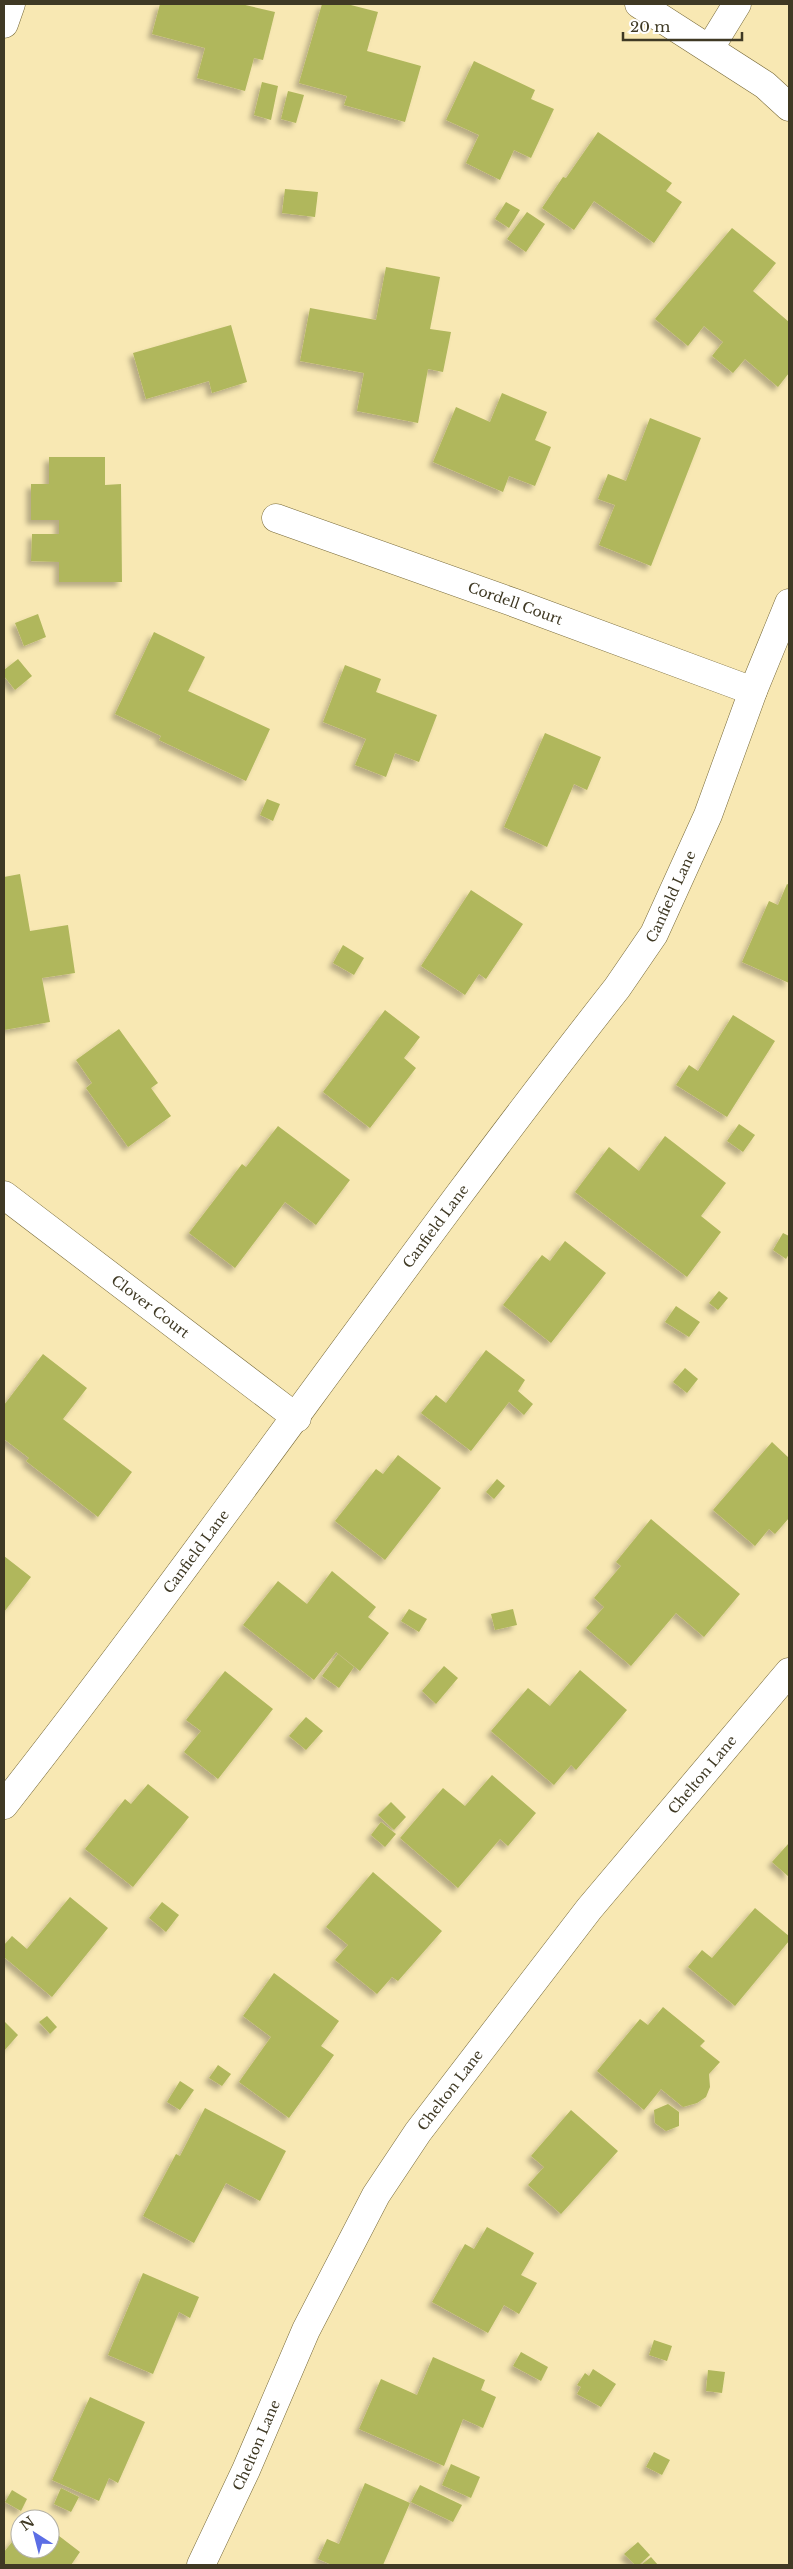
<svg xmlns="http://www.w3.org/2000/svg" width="793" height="2569" font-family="'Libre Baskerville',serif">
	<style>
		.building { fill: #b0b75c; filter: url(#shadow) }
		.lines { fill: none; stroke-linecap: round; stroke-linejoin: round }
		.street-casing { stroke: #766837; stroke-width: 29 }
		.secondary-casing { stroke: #766837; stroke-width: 29 }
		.street { stroke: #fff; stroke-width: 28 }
		.secondary { stroke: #fff; stroke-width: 28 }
		.labels { text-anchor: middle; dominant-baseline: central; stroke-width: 4; stroke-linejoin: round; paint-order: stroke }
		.street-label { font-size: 14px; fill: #3f3924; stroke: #fff }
	</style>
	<defs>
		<filter id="shadow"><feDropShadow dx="-4.5" dy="4.5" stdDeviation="2.5" flood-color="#0004"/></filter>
	</defs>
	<rect width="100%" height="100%" fill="#f8e8b3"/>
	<g class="building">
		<polygon points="160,4 241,4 275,12 263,60 254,58 245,91 197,78 205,48 152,34"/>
		<polygon points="322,4 347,4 378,12 367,51 421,66 405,122 344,105 347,96 299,83"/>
		<polygon points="474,61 535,90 531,99 554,109 531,158 514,150 500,180 466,163 479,135 446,120"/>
		<polygon points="262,82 278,86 271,120 254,115"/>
		<polygon points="288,91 304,95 296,123 281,119"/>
		<polygon points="598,132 672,183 666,191 682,202 654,243 594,201 574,230 542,208 563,177 566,178"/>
		<polygon points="285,189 318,192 315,217 282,213"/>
		<polygon points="506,202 520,210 509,228 495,219"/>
		<polygon points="527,212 545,224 526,252 507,239"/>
		<polygon points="732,228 776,263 753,291 789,322 789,373 778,387 745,359 733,373 712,356 723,342 704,326 688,346 655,319"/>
		<polygon points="386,267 440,277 430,329 451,332 443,372 428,369 418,423 357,411 364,373 300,361 310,308 376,320"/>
		<polygon points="231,325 247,382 212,393 209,381 146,399 133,353"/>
		<polygon points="502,393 547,412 535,440 551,447 535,486 509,476 503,492 433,462 456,407 490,422"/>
		<polygon points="650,418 701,438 651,566 599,545 615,505 598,499 608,474 626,481"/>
		<polygon points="49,457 105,457 105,485 121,484 122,582 59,582 59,562 31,561 32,534 59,534 59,520 31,520 31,484 49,484"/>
		<polygon points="38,614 46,637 24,646 15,623"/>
		<polygon points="154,632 205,657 188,691 270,729 246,781 159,740 161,736 115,714"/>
		<polygon points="18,659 32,676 15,690 4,676 4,670"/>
		<polygon points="345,665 381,679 376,692 437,715 419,762 395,753 386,777 355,765 366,739 323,722"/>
		<polygon points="545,733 601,757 587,790 574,784 547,847 504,827"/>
		<polygon points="267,799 280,804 273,821 260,815"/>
		<polygon points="20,874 30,931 68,925 75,973 42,978 50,1022 4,1030 4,877"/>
		<polygon points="787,884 789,885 789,983 742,962 769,901 778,905"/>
		<polygon points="471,890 523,924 486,979 479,974 465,995 421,966"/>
		<polygon points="343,945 364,958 354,975 333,963"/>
		<polygon points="385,1010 420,1037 404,1058 416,1068 370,1128 323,1092"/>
		<polygon points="733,1015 775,1041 727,1117 676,1085 689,1065 698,1071"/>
		<polygon points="119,1029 158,1083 151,1088 171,1116 128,1147 86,1088 92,1083 76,1060"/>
		<polygon points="739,1124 755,1135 743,1152 727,1141"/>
		<polygon points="278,1126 350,1180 316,1225 285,1202 235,1268 189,1233 242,1164 246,1167"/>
		<polygon points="665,1136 726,1183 701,1216 721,1232 687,1277 575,1192 609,1147 639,1171"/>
		<polygon points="783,1233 789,1236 789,1254 786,1259 773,1250"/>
		<polygon points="565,1241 606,1273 551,1343 503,1305 542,1255 550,1261"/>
		<polygon points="719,1291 728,1298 718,1310 709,1303"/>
		<polygon points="676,1306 700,1322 689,1337 665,1322"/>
		<polygon points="486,1350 525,1380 518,1391 533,1404 524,1415 509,1402 471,1451 421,1413 436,1395 446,1403"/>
		<polygon points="43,1354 87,1388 63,1419 132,1472 98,1517 26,1461 29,1458 4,1439 4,1405"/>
		<polygon points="685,1368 698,1379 687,1393 673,1382"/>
		<polygon points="772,1442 789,1458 789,1518 775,1534 769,1529 755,1546 713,1510"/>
		<polygon points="398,1455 441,1488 385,1560 335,1521 376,1469 383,1474"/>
		<polygon points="497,1479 505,1486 494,1499 486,1492"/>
		<polygon points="651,1519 740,1594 704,1637 676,1613 631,1666 586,1628 604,1607 594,1598 621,1566 616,1562"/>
		<polygon points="4,1556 31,1577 4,1612"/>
		<polygon points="332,1571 376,1607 368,1617 389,1633 360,1671 336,1652 314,1680 243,1625 278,1581 307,1604"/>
		<polygon points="409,1609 427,1619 419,1632 401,1621"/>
		<polygon points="513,1609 517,1625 495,1630 491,1614"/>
		<polygon points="338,1654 354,1667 339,1688 322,1676"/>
		<polygon points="444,1666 458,1678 436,1704 422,1691"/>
		<polygon points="580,1670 627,1710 576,1770 571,1765 554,1785 491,1731 528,1688 550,1706"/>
		<polygon points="225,1671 273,1709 218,1779 184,1752 201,1731 186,1720"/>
		<polygon points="306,1717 323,1731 306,1750 289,1736"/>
		<polygon points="492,1775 536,1813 508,1846 500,1839 458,1888 400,1838 443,1788 465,1806"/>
		<polygon points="148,1784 189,1817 133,1887 85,1849 125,1799 131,1804"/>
		<polygon points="391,1802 406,1817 394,1830 378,1815"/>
		<polygon points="381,1822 396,1834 385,1847 371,1835"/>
		<polygon points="789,1843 789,1877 772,1862"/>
		<polygon points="373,1872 442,1931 398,1981 392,1977 377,1994 335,1960 348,1945 326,1927"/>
		<polygon points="70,1897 108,1928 52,1997 4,1957 4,1945 12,1936 27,1949"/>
		<polygon points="162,1902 179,1915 166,1932 149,1918"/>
		<polygon points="755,1908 789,1936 789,1941 735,2006 688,1967 702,1950 712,1958"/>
		<polygon points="274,1973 339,2021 321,2046 334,2055 289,2118 239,2082 271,2037 243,2016"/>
		<polygon points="663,2007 705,2041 700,2046 720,2062 709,2074 710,2087 706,2097 697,2103 683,2107 661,2089 644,2110 597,2071 640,2019 648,2025"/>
		<polygon points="47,2016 57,2027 50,2034 39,2022"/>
		<polygon points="4,2021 18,2035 4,2051"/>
		<polygon points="218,2065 231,2074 222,2086 209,2078"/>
		<polygon points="180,2081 194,2090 180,2110 167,2102"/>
		<polygon points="668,2104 679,2112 679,2126 666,2131 655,2123 654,2110"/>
		<polygon points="205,2108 286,2151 260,2201 226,2183 194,2243 143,2216 176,2154 180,2156"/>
		<polygon points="571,2110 618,2151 561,2214 528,2185 544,2167 531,2156"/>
		<polygon points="487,2227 534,2253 521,2275 537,2283 519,2314 504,2305 488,2333 432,2302 465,2244 474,2249"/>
		<polygon points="143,2273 199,2297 190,2318 179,2312 153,2374 108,2355"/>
		<polygon points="654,2340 672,2346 667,2361 649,2355"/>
		<polygon points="521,2352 548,2367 541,2381 513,2366"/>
		<polygon points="433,2357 485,2380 481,2390 496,2397 483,2428 463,2419 444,2466 359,2429 381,2379 417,2395"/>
		<polygon points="593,2369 616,2384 601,2407 577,2394 581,2387 577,2385 585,2373 589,2376"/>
		<polygon points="708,2370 725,2372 722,2393 706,2391"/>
		<polygon points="90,2397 145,2422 118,2483 109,2478 99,2501 52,2480"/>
		<polygon points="654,2452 670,2460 662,2475 646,2467"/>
		<polygon points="451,2464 480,2477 471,2498 442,2485"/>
		<polygon points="365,2483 410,2503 383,2565 332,2565 318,2559 327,2539 339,2544"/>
		<polygon points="420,2485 462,2505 453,2522 411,2502"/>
		<polygon points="61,2488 79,2497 71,2512 54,2504"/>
		<polygon points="12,2490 27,2499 21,2511 5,2502"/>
		<polygon points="50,2529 80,2552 71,2565 4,2565 4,2552 20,2532 20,2549 50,2549"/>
		<polygon points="638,2542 650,2555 639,2565 635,2565 624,2554"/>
		<polygon points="651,2557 658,2565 641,2565"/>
	</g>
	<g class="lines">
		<g class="street-casing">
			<g id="street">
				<polyline points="710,48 737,4"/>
				<path id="s1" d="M276,518L515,603L753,691"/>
				<path id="s2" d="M4,1195L297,1418"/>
				<path id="s3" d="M4,1805C214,1537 406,1256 617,988L654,934L708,815L753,691L789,603"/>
				<path id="s4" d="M201,2565L246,2470L306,2330L376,2195L418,2132L589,1909L789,1672"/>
			</g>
		</g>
		<g class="secondary-casing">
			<g id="secondary">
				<polyline points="639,4 765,85 789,107"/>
				<polyline points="4,24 11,4"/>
			</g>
		</g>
		<use href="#street" class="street"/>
		<use href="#secondary" class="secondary"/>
	</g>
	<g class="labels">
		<g class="street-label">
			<text stroke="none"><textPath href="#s1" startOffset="254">Cordell Court</textPath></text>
			<text stroke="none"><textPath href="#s3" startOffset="1128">Canfield Lane</textPath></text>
			<text stroke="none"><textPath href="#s3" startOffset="722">Canfield Lane</textPath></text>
			<text stroke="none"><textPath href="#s2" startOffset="184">Clover Court</textPath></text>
			<text stroke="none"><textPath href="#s3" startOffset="318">Canfield Lane</textPath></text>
			<text stroke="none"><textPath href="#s4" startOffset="942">Chelton Lane</textPath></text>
			<text stroke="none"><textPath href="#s4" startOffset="538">Chelton Lane</textPath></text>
			<text stroke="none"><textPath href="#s4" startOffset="132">Chelton Lane</textPath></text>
		</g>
	</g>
	<rect width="793" height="2569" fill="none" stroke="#3f3924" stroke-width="10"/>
	<g transform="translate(35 2534) rotate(324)"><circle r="24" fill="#ffffff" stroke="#b2b0a7"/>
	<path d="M0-4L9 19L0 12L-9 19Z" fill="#5c6ee5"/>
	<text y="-8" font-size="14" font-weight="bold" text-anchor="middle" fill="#3f3924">N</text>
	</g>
	<path d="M623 32v8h119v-8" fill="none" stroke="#3f3924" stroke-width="2.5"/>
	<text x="630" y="32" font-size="15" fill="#3f3924" stroke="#ffffff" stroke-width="4" paint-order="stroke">20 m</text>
</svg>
